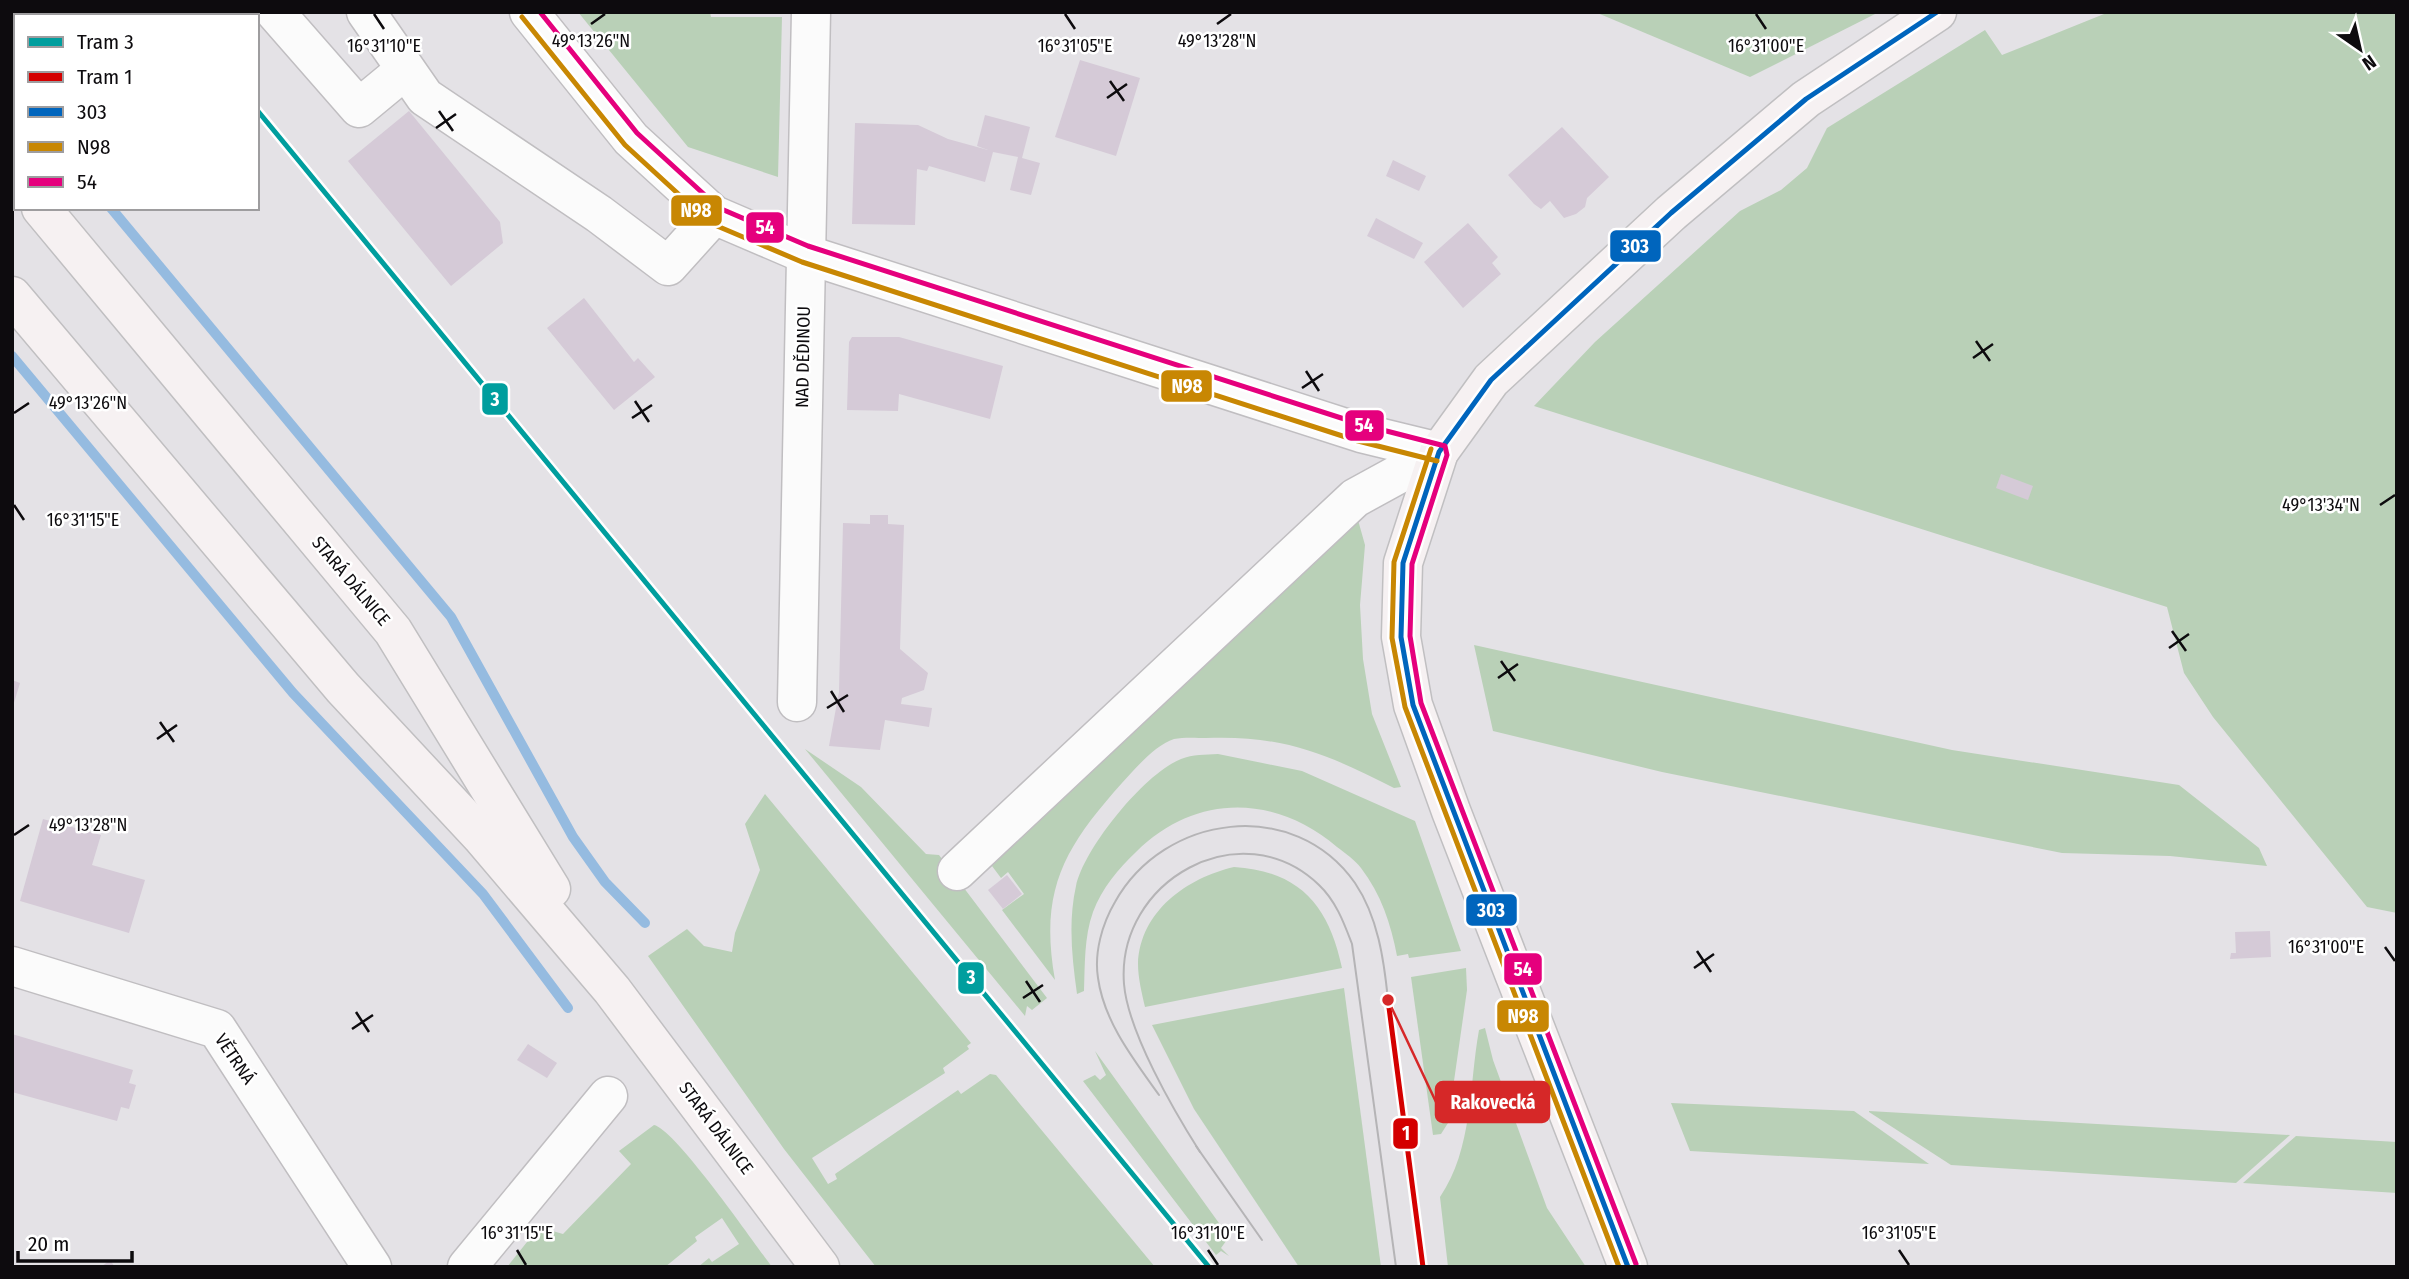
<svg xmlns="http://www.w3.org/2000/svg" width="2409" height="1279" font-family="'Fira Sans Condensed',sans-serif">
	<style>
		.green { fill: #b9d0b7 }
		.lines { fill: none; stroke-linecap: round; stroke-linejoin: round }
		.stream { stroke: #95bbe0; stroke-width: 10 }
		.building { fill: #d5cad7 }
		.minor-casing { stroke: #c0bec1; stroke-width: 41 }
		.major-casing { stroke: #c0bfc1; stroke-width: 41 }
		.minor { stroke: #fbfbfb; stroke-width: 38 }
		.major { stroke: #f6f1f2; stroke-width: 38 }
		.tram { stroke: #b5b4b6; stroke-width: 2 }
		.bus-1-casing { stroke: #fff; stroke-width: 10 }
		.bus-2-casing { stroke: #fff; stroke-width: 10 }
		.bus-3-casing { stroke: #fff; stroke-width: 10 }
		.bus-1 { stroke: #0065bd; stroke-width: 5 }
		.bus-2 { stroke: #c88703; stroke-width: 5 }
		.bus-3 { stroke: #e5007d; stroke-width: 5 }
		.tram-1-casing { stroke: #fff; stroke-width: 10 }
		.tram-2-casing { stroke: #fff; stroke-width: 10 }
		.tram-1 { stroke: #009e9e; stroke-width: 5 }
		.tram-2 { stroke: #d40000; stroke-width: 5 }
		.ticks { fill: none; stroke: #0d0b0e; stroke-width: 2.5 }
		.labels { text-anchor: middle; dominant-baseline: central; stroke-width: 5; stroke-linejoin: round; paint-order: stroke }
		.street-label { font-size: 18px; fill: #0d0b0e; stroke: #fff }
		.ticks-label { font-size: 18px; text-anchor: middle; fill: #0d0b0e; stroke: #fff; stroke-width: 5; stroke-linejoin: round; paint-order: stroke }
		.leader { fill: none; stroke: #d62828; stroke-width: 2.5 }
		.callout-dot { fill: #d62828; stroke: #fff; stroke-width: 2.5 }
		.callout { fill: #d62828; stroke: #d62828; stroke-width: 2.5 }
		.callout-label { font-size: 19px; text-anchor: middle; font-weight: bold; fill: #fff }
		.line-badge { stroke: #fff; stroke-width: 2.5 }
		.badge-label { font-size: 19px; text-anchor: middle; font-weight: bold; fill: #fff }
	</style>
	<rect width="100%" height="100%" fill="#e4e2e6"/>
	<g class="green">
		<polygon points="578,12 710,12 711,17 782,17 778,177 688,147"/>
		<polygon points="1595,12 1879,12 1750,77"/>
		<polygon points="2109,12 2397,12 2397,913 2367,907 2213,717 2184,673 2167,607 1534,406 1595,342 1740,211 1781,190 1807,168 1827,128 1985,30 2002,55"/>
		<path d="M1358,520L1365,545L1360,605L1363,659L1372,714L1401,787L1394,788C1327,754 1284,735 1206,738C1197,738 1184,737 1174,739C1155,745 1135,769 1122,783C1064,848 1039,890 1055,980L1002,910L1024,894L1008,872L1001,878L983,854Z"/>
		<polygon points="1474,645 1952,750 2179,785 2259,848 2267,866 2170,856 2062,853 1662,772 1493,731"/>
		<polygon points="805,749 861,787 926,854 939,855 1047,998 1032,1010 1027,1006 1025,1016"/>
		<path d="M1218,754L1302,771L1415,821L1461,951L1409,958L1408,954L1397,956C1391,924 1381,894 1361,868C1355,860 1345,853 1337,847C1275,794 1195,793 1136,852C1118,869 1102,888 1093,912C1084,937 1085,965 1084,991L1077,994C1072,958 1068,922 1076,886C1084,848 1145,773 1181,759C1193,754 1205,755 1218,754Z"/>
		<polygon points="765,794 971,1043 967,1046 969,1049 943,1068 945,1073 812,1158 828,1184 837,1179 835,1174 958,1090 961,1094 990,1074 996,1075 1155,1267 876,1267 784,1149 648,956 687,929 704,946 732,952 735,933 760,870 745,824"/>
		<path d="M1234,867C1300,871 1329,906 1342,968L1145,1007C1142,994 1138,978 1138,964C1140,911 1187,878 1234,867Z"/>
		<polygon points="1466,968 1467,990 1448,1123 1441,1134 1433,1135 1411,977"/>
		<polygon points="1344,988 1381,1267 1299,1267 1194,1109 1152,1025"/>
		<path d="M1485,1028L1493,1060L1547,1208L1586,1267H1448L1440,1197C1473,1149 1469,1085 1479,1030Z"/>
		<polygon points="1095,1051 1229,1237 1221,1248 1229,1256 1221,1251 1216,1255 1083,1081 1095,1075 1100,1080 1106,1075"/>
		<polygon points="1671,1103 1854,1111 1929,1164 1690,1151"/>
		<polygon points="1869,1112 1869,1111 2290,1135 2236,1183 1951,1165"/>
		<path d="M654,1125C675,1129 754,1243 772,1267H698L709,1258L712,1262L739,1244L722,1218L695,1237L697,1241L665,1267H507L539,1227L563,1234L631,1164L619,1151Z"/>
		<polygon points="2296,1136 2397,1142 2397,1193 2243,1183"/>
	</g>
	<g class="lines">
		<g class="stream">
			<polyline points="12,90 16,94"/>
			<polyline points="111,208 451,617 573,837 605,882 645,923"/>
			<polyline points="12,356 293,693 483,894 568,1008"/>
		</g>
	</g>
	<g class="building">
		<polygon points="1080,60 1140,78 1116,156 1055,137"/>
		<polygon points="409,111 500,222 503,243 451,286 348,161"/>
		<polygon points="985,115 1030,127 1022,158 1040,163 1031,195 1010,190 1018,157 993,152 985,182 929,166 927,171 917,169 915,225 852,224 855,123 918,125 948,139 988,150 977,146"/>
		<polygon points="1562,127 1609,177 1587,198 1585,207 1576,214 1564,218 1550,201 1541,209 1534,204 1508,175"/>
		<polygon points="1393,160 1426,176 1419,191 1386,176"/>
		<polygon points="1376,218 1423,243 1414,259 1367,236"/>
		<polygon points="1468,223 1498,257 1492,263 1501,274 1463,308 1424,262"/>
		<polygon points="584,298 634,362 638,358 655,377 614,410 547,328"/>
		<polygon points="852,337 899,337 1003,366 990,419 899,394 898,411 847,410 849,342"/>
		<polygon points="2001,474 2033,486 2028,500 1996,488"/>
		<polygon points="870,515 888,515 888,524 904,525 900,649 928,673 924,690 902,698 901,704 932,708 929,727 885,720 880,750 829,746 839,692 843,523 870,524"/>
		<polygon points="12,680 20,683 13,706 12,706"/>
		<polygon points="43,819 101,835 92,865 145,880 129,933 20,901"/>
		<polygon points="1007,875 1022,894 1003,909 988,890"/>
		<polygon points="2270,931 2271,957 2230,959 2231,953 2236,953 2235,932"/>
		<polygon points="12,1034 133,1070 129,1083 136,1085 129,1109 121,1107 117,1121 12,1092"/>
		<polygon points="528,1044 557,1063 547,1078 517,1060"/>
		<polygon points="110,1260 115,1267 101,1267"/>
	</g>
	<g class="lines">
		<g class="minor-casing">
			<g id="minor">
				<polyline points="275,12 359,108 405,70"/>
				<polyline points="366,12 425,97 599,214 668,266 714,215"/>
				<polyline points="529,12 631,139 714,215 805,254 1361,433 1439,452"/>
				<polyline points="797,702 811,12"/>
				<polyline points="957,871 1355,498 1439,452"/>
				<polyline points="12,966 217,1029 372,1267"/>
				<polyline points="467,1267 608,1096"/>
			</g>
		</g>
		<g class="major-casing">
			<g id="major">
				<polyline points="12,174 16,178"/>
				<polyline points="41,208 393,631 551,889"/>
				<polyline points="12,296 343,688 481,836 612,990 820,1267"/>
				<polyline points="1628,1267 1451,811 1413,705 1401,637 1403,563 1439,452 1491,380 1671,213 1806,99 1937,12"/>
			</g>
		</g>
		<use href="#minor" class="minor"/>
		<use href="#major" class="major"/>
		<g class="tram">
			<path d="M1159,1095C1134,1060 1104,1022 1098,978C1094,953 1102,924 1115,902C1164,814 1294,796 1355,883C1378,917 1384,960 1388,1000"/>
			<polyline points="1196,1146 1262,1240"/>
			<path d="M1200,1152C1174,1111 1128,1032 1124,984C1116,881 1241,810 1319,885C1336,901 1344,923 1352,944L1396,1267"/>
		</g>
		<g class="bus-1-casing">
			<polyline id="bus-1" points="1628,1267 1413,705 1401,637 1403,563 1439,452 1491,380 1671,213 1806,99 1937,12"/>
		</g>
		<g class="bus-2-casing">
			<g id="bus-2">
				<polyline points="522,17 625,145 710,223 802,262 1358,441 1437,461"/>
				<polyline points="1431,449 1394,562 1392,638 1405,707 1619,1267"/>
			</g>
		</g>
		<g class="bus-3-casing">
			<polyline id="bus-3" points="540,12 637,133 719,208 808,246 1363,425 1445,446 1447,455 1412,564 1410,636 1421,703 1636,1264"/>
		</g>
		<use href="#bus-1" class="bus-1"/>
		<use href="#bus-2" class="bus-2"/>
		<use href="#bus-3" class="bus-3"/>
		<g class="tram-1-casing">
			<polyline id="tram-1" points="257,110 1209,1267"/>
		</g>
		<g class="tram-2-casing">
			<polyline id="tram-2" points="1388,1000 1423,1267"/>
		</g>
		<use href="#tram-1" class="tram-1"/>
		<use href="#tram-2" class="tram-2"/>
	</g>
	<path class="ticks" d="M374,14L384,29M1065,14L1075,29M1756,14L1766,29M591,24L605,14M1217,24L1231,14M1110,81L1124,101M1107,98L1127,84M439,111L453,131M436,128L456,114M1976,341L1990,361M1973,358L1993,344M1306,371L1319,391M1302,388L1323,374M635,401L649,422M14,413L29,403M632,418L652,405M14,505L24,520M2380,505L2395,495M2172,631L2186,651M2169,648L2189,634M1501,661L1515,681M1498,678L1518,664M831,691L844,712M827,708L848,695M160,722L174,742M157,739L177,725M14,835L29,825M2385,947L2395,961M1697,951L1711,972M1694,968L1714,954M1026,981L1040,1002M1023,998L1043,985M356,1012L369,1032M352,1029L373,1015M517,1250L526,1265M1208,1250L1218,1265M1899,1250L1909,1265"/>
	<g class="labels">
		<g class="street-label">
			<text transform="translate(803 357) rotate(-89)">NAD DĚDINOU</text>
			<text transform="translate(351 581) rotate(50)">STARÁ DÁLNICE</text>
			<text transform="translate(235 1059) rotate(56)">VĚTRNÁ</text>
			<text transform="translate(716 1128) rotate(53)">STARÁ DÁLNICE</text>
		</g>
	</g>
	<g class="ticks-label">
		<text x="591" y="47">49°13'26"N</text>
		<text x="1217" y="47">49°13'28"N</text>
		<text x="384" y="52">16°31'10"E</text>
		<text x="1075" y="52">16°31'05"E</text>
		<text x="1766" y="52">16°31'00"E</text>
		<text x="88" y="409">49°13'26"N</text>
		<text x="2321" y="511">49°13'34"N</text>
		<text x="83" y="526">16°31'15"E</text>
		<text x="88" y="831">49°13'28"N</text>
		<text x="2326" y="953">16°31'00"E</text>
		<text x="517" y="1239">16°31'15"E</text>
		<text x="1208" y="1239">16°31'10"E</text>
		<text x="1899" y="1239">16°31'05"E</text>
	</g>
	<path class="leader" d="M1388 1000L1436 1102"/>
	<circle class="callout-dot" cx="1388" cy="1000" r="7"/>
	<rect class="callout" x="1436" y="1082" width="113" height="40" rx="7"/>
	<g class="callout-label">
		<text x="1493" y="1109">Rakovecká</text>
	</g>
	<g class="line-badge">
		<rect x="670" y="194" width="53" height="33" rx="7" fill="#c88703"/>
		<rect x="745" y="211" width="40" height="33" rx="7" fill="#e5007d"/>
		<rect x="1609" y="229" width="53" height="34" rx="7" fill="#0065bd"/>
		<rect x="1160" y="369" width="53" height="34" rx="7" fill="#c88703"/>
		<rect x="481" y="382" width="28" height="34" rx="7" fill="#009e9e"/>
		<rect x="1344" y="409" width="41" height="33" rx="7" fill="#e5007d"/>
		<rect x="1465" y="893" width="53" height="34" rx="7" fill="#0065bd"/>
		<rect x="1503" y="952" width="40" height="34" rx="7" fill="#e5007d"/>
		<rect x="957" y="961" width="28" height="34" rx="7" fill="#009e9e"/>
		<rect x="1496" y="999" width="54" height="34" rx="7" fill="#c88703"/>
		<rect x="1392" y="1117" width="27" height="33" rx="7" fill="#d40000"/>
	</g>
	<g class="badge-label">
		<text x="696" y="217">N98</text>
		<text x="765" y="234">54</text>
		<text x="1635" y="253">303</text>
		<text x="1187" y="393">N98</text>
		<text x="495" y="406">3</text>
		<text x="1364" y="432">54</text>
		<text x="1491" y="917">303</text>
		<text x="1523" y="976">54</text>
		<text x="971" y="984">3</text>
		<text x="1523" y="1023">N98</text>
		<text x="1406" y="1140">1</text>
	</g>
	<rect width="2409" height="1279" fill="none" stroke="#0d0b0e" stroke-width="28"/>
	<rect x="14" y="14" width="245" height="196" fill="#ffffff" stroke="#9e9d9f" stroke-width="2"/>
	<rect x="28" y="37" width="35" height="10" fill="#009e9e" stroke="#9e9d9f" stroke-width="2"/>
	<text x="77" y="49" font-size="21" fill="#0d0b0e">Tram 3</text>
	<rect x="28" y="72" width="35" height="10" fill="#d40000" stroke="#9e9d9f" stroke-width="2"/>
	<text x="77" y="84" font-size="21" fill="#0d0b0e">Tram 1</text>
	<rect x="28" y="107" width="35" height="10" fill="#0065bd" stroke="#9e9d9f" stroke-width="2"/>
	<text x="77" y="119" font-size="21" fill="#0d0b0e">303</text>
	<rect x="28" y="142" width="35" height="10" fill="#c88703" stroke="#9e9d9f" stroke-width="2"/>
	<text x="77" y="154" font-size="21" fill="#0d0b0e">N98</text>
	<rect x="28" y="177" width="35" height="10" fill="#e5007d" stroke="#9e9d9f" stroke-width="2"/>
	<text x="77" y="189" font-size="21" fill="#0d0b0e">54</text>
	<g transform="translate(2360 49) rotate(146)" stroke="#ffffff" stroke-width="5" paint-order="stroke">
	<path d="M0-5L12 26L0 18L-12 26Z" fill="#0d0b0e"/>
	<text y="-10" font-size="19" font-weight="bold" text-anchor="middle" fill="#0d0b0e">N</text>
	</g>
	<path d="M18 1251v10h114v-10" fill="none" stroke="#0d0b0e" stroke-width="3.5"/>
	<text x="28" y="1251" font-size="21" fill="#0d0b0e" stroke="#ffffff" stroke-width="5" paint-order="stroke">20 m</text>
</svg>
